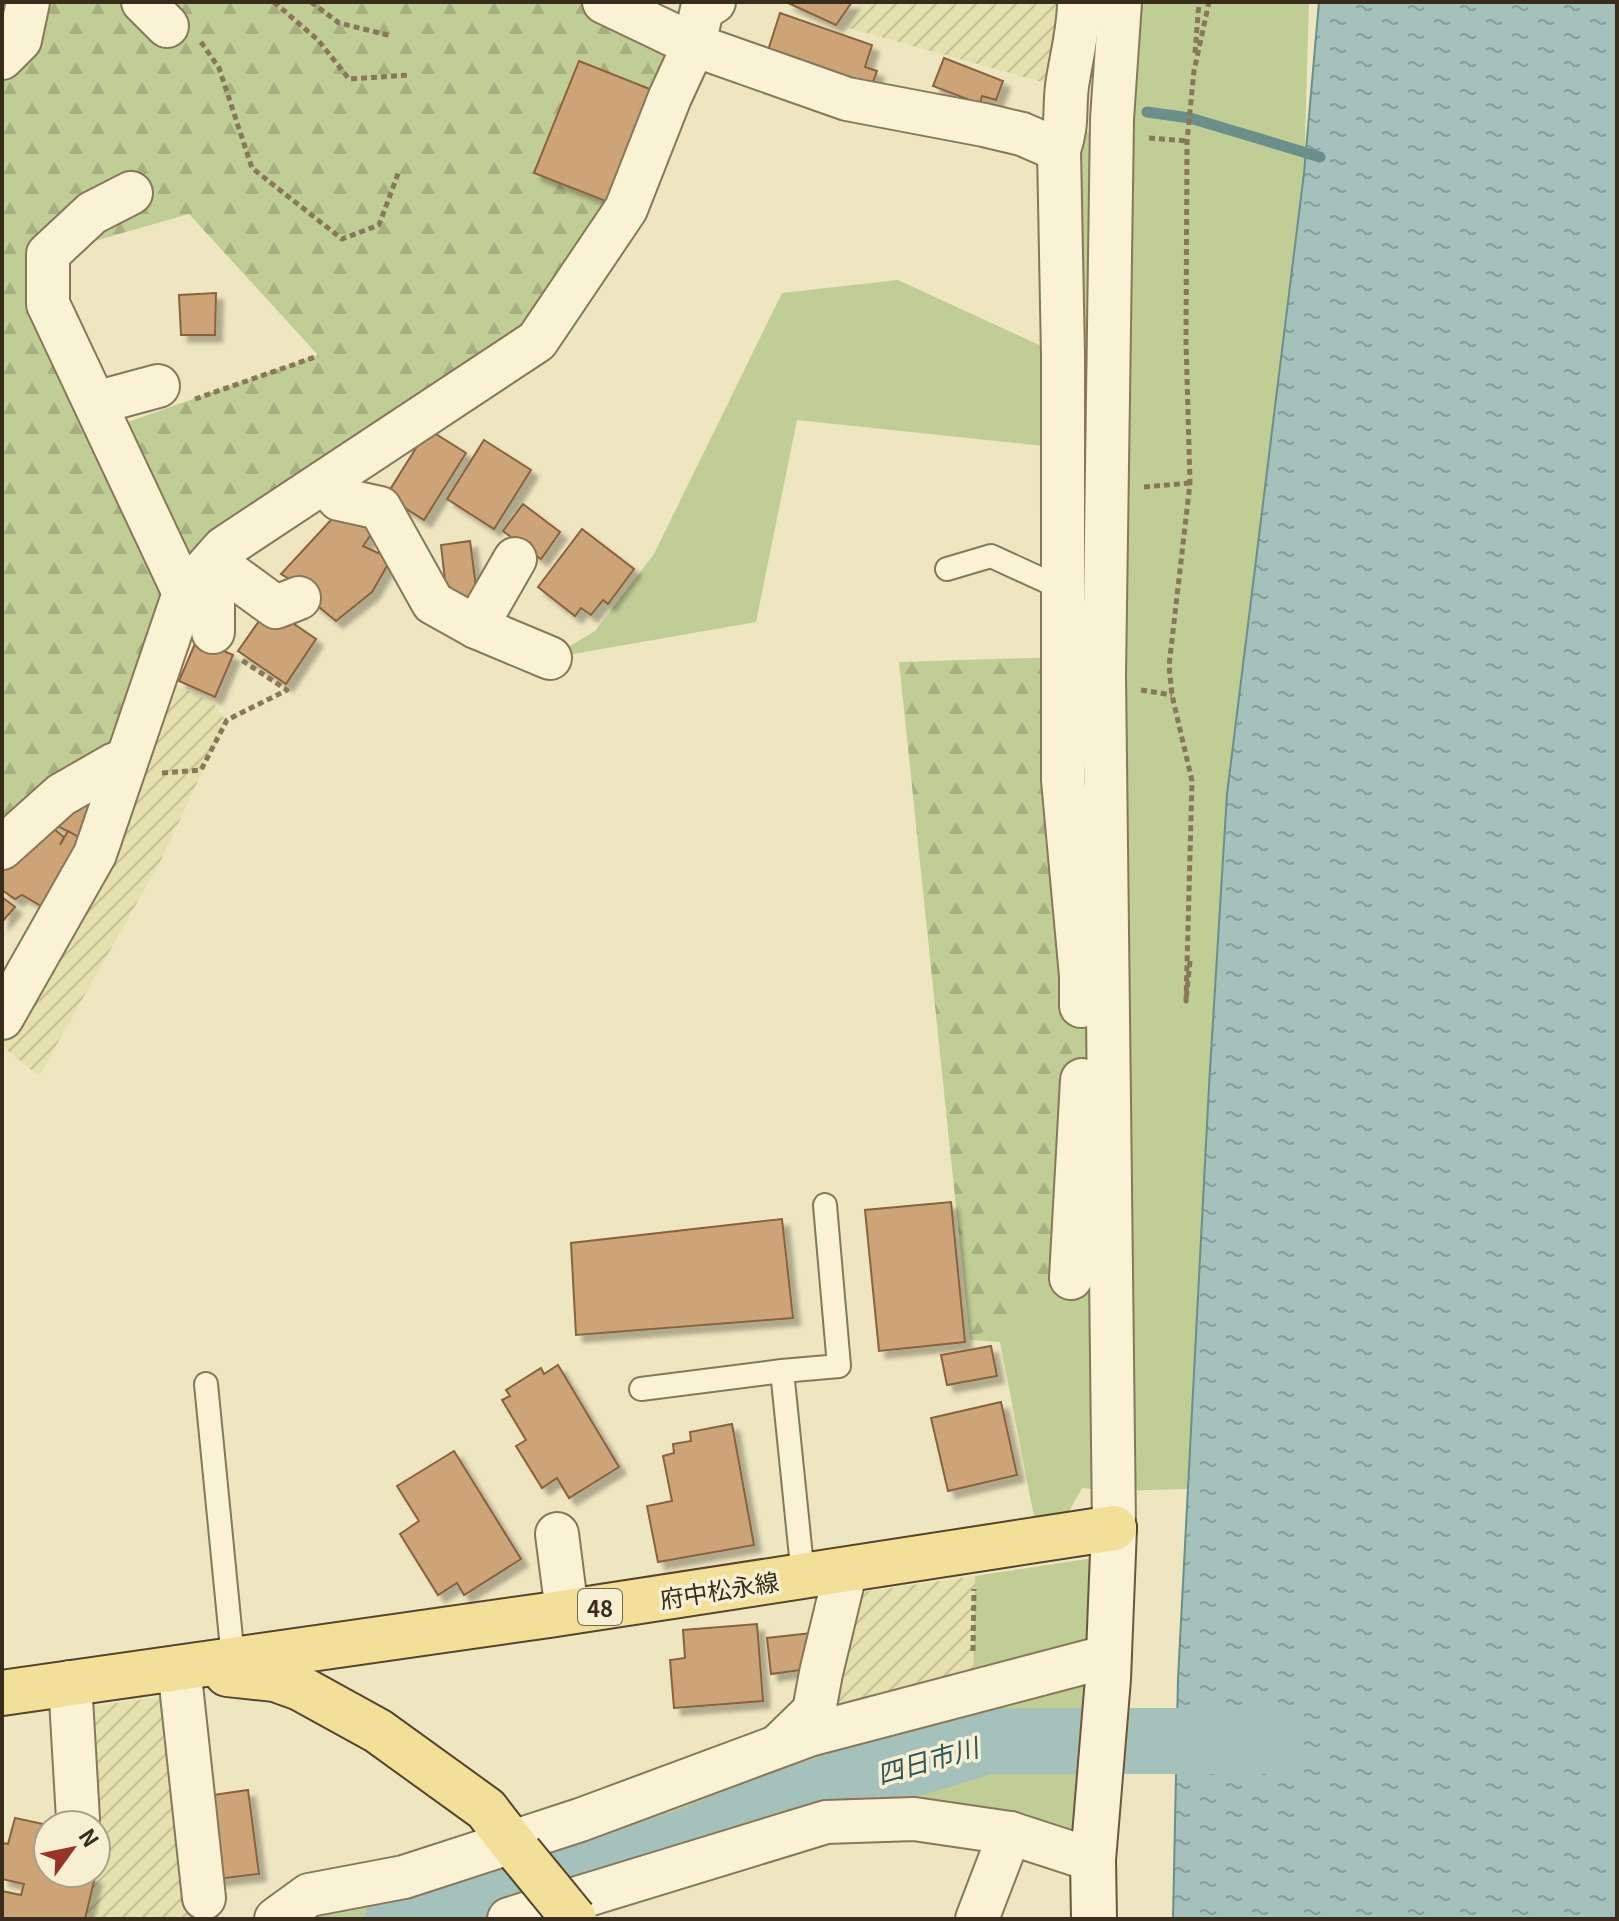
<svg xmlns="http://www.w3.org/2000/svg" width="1619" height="1921" font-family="Georgia,'Noto Sans JP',serif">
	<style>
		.farmland { fill: url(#farmland-furrows) }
		.grass { fill: #c0cd95 }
		.forest { fill: url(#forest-firs); fill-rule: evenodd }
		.water { fill: url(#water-ripples); stroke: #6b8f8a; stroke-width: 2 }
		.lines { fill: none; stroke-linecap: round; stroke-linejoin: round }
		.stream { stroke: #6b8f8a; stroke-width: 11 }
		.river { stroke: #a4c1bb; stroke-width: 66 }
		.building { fill: #cda477; stroke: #88633e; stroke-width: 2; filter: url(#shadow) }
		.lane-casing { stroke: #887759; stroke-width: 26 }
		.street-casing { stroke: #887759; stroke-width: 46 }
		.secondary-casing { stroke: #6a583c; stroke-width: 48 }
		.primary-casing { stroke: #56442d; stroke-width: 48 }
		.path { stroke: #887759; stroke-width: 5; stroke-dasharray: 6 4; stroke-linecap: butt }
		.lane { stroke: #f9f2d5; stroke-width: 22 }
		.street { stroke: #f9f2d5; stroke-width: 42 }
		.secondary { stroke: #f9f2d5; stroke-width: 44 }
		.primary { stroke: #f2e098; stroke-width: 44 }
		.primary-bridge-casing { stroke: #56442d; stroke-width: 48; stroke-linecap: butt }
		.primary-bridge { stroke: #f2e098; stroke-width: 44 }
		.labels { text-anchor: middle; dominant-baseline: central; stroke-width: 7; stroke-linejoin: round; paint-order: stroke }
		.shield { fill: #f6efd1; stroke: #716753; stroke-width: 2 }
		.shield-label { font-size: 22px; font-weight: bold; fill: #382d1d }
		.street-label { font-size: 24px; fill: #382d1d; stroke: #f6efd1 }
		.water-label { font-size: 26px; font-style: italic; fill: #2c5658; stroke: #f6efd1 }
	</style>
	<defs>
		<pattern id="farmland-furrows" width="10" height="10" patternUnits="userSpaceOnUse" patternTransform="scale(2)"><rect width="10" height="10" fill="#e4e1af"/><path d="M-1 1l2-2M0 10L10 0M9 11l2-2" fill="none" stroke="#c4c196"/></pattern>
		<pattern id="forest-firs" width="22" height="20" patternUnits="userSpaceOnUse" patternTransform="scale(2)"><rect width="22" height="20" fill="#c0cd95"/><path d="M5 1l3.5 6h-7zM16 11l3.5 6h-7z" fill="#a6b080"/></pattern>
		<pattern id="water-ripples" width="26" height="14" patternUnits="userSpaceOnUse" patternTransform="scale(2)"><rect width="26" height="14" fill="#a4c1bb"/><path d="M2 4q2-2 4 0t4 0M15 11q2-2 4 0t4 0" fill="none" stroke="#879d97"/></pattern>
		<filter id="shadow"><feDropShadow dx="7" dy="7" stdDeviation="2" flood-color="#0004"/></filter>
	</defs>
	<rect width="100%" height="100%" fill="#eee6c1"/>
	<g class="farmland">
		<polygon points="860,2 1079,2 1067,89 845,27"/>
		<polygon points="155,677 212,701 226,721 162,858 39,1076 2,1046 2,1018"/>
		<polygon points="975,1576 974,1692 815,1711 841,1595"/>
		<polygon points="182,1694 206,1919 80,1919 79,1873 96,1873 96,1825 72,1709"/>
	</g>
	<g class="grass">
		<polygon points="1121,2 1309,2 1304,173 1227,802 1187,1489 1114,1491 1082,1488 1066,1517 1035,1522 1000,1342 970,1340 1071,1277 1063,448 797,420 756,622 550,658 595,631 654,554 782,293 898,280 1063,356 1067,129 1111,135"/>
		<polygon points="1113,1555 1093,1860 914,1819 481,1919 276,1919 973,1692 975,1576"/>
	</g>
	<g class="forest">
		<path d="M2,2H604L694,45L670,97L578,61L535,172L626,209L537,341L224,548L134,741L2,824ZM189,214L318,355L108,429L28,260Z"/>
		<polygon points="1063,657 1081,976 1082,1103 1071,1278 970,1340 899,662"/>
	</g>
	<polygon class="water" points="1319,2 1617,2 1617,1919 1173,1919 1178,1679 1209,1086 1227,794 1304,173"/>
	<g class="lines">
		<polyline class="stream" points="1147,112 1190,118 1320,157"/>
		<polyline class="river" points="398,1919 479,1902 681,1844 792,1799 988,1741 1267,1741"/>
	</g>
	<g class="building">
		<polygon points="786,2 852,2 836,25"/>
		<polygon points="780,13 872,45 865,67 877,71 867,99 764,63"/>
		<polygon points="944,58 1003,81 996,100 982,96 980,104 933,86"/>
		<polygon points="579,61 670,97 626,209 534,173"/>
		<polygon points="216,293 215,335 181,335 179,295"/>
		<polygon points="428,429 466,453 424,520 386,496"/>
		<polygon points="484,440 531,470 494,529 447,499"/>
		<polygon points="523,504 560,532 541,559 503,531"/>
		<polygon points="343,507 375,529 363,546 391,559 372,592 336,621 303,594 307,590 281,574"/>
		<polygon points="582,529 634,569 608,604 603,600 591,615 581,608 575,616 538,587"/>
		<polygon points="470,541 478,602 447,598 441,545"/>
		<polygon points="266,611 288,620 316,639 286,684 238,651"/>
		<polygon points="197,639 233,655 215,697 179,681"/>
		<polygon points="88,786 105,803 85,841 49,821"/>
		<polygon points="41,819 64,837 60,845 68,831 93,846 53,913 22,895 15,899 2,890 2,860"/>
		<polygon points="2,897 15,907 2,922"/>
		<polygon points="951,1202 965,1342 879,1351 865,1210"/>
		<polygon points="782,1219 793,1318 576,1335 571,1243"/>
		<polygon points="991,1346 997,1376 947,1385 941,1355"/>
		<polygon points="558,1365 619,1467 569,1498 557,1478 542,1488 516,1446 526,1440 502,1400 510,1396 506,1390 541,1368 544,1374"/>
		<polygon points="1001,1402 1017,1475 948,1491 931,1418"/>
		<polygon points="732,1424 754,1545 658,1562 647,1506 672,1501 663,1456 674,1453 673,1444 691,1441 690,1432"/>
		<polygon points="454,1451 521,1559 464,1595 457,1583 438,1595 400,1534 419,1521 397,1486"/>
		<polygon points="757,1624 763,1701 674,1708 670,1660 685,1658 683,1630"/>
		<polygon points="811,1633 815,1668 771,1674 767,1638"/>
		<polygon points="248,1790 259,1874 217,1879 206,1796"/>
		<polygon points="15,1818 48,1825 48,1873 81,1873 95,1877 85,1919 3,1919 2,1891 21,1895 24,1884 2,1879 2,1849 3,1843 8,1844"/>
	</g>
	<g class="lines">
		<g class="lane-casing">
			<g id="lane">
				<polyline points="947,569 991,556 1063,589"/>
				<polyline points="206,1384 233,1659"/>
				<polyline points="641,1389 782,1371"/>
				<polyline points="803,1576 782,1371 839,1366 825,1205"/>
			</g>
		</g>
		<g class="street-casing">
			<g id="street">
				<polyline points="143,2 167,26"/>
				<polyline points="604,2 694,45 847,99 984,125 1022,134 1059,150"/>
				<path d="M1079,2C1079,30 1071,58 1067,86C1064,111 1068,124 1059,150L1063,356V780L1081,976V1006"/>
				<polyline points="2,58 20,40 28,2"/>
				<polyline points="131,193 92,213 48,254 48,304 184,593"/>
				<polyline points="95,403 158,386"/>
				<polyline points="324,482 339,499 380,508 433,603 476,627 550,658"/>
				<polyline points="213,561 276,607 299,598"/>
				<polyline points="476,627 515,559"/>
				<polyline points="213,632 213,561"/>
				<polyline points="2,848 61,795 115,764 125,765"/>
				<polyline points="2,1018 95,854 184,593 224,548 537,341 626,209 670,97 694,45 702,9 714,2"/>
				<polyline points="1071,1278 1082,1080"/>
				<polyline points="1114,1528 1104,675 1112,119 1120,2"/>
				<polyline points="557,1534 567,1612"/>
				<polyline points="179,1667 204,1898"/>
				<polyline points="70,1682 78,1819"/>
				<polyline points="779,1745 814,1711 821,1673 846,1569"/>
				<polyline points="276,1919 309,1895 404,1877 580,1820 809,1735 1109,1656"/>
				<polyline points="509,1919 826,1822 914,1819 1010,1833 1093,1860"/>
				<polyline points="977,1919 1010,1833"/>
			</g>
		</g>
		<g class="secondary-casing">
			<polyline id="secondary" points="1094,1919 1093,1860 1108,1679 1114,1528"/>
		</g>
		<g class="primary-casing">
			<g id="primary">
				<polyline points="227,1674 275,1679 300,1688 378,1731 486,1809 520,1853"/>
				<polyline points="2,1693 549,1615 1114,1528"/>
			</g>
		</g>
		<g class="path">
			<polyline points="274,2 318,40 349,79 410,75"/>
			<polyline points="311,2 339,23 392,36"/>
			<polyline points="201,42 219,68 252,168 342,239 379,225 399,171"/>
			<polyline points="1195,53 1199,2"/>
			<polyline points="1149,138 1187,141"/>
			<polyline points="195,399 318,356"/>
			<polyline points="1144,487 1190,483"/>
			<polyline points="1141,690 1172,695"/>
			<polyline points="162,773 201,770 227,720 287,690 240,659"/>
			<polyline points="1190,961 1186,1001 1192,781 1172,695 1169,666 1190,483 1186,341 1187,141 1194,71 1209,2"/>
			<polyline points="973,1651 974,1589"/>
		</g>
		<use href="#lane" class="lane"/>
		<use href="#street" class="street"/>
		<use href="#secondary" class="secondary"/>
		<use href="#primary" class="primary"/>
		<g class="primary-bridge-casing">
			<polyline id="primary-bridge" points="520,1853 574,1919"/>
		</g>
		<use href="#primary-bridge" class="primary-bridge"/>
	</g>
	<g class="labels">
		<rect class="shield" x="578" y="1589" width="44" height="36" rx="6"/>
		<g class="shield-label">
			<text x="600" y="1607">48</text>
		</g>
		<g class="street-label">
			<text transform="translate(719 1589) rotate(-9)">府中松永線</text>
		</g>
		<g class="water-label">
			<text transform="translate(927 1759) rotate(-16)">四日市川</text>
		</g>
	</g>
	<rect width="1619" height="1921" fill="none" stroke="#382d1d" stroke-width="8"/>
	<g transform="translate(72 1849) rotate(57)"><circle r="38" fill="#f6efd1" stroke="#aaa189" stroke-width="2"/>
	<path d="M0-6L14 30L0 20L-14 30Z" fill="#983328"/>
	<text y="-12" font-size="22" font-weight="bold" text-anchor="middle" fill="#382d1d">N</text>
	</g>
</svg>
